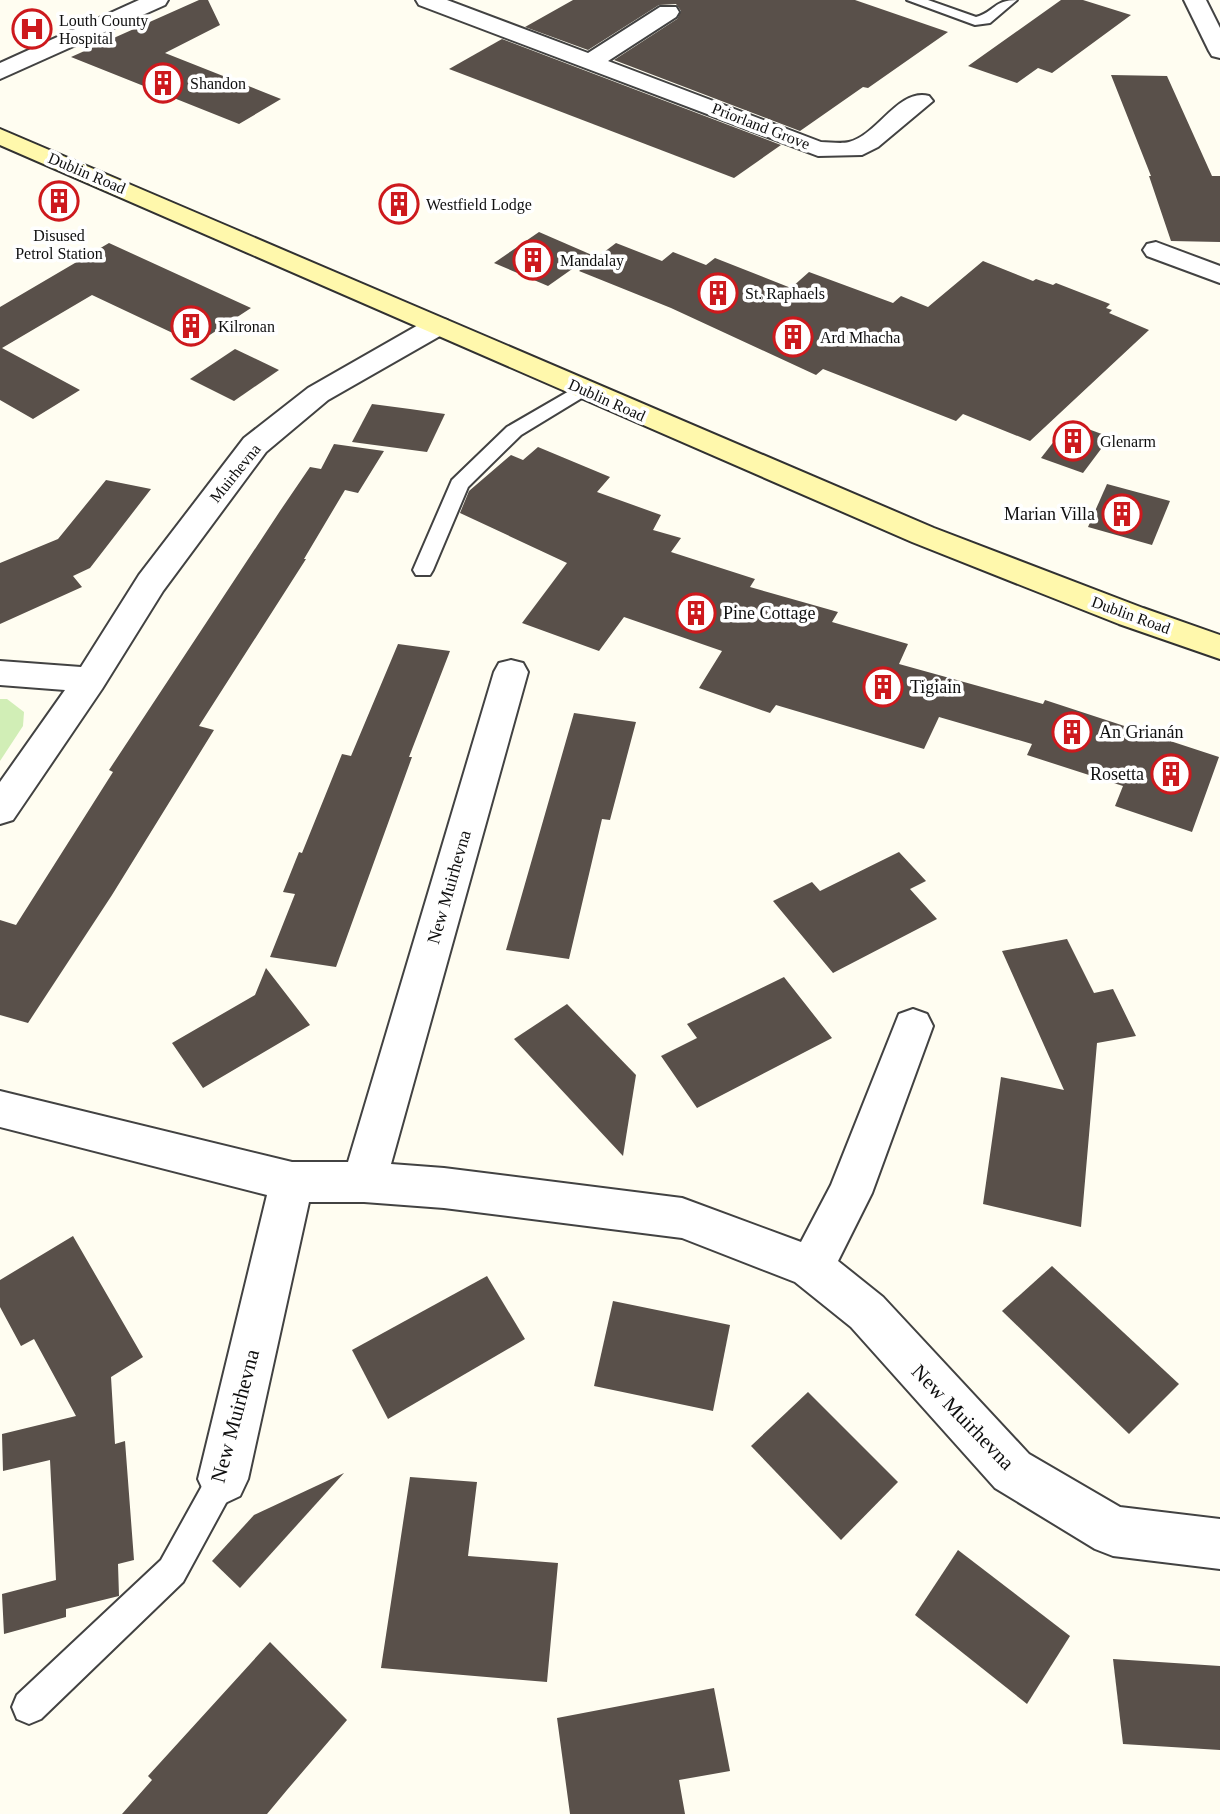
<svg xmlns="http://www.w3.org/2000/svg" width="1220" height="1814" font-family="Georgia,serif">
	<style>
		.green { fill: #d1eeb6 }
		.building { fill: #59504a }
		.lines { fill: none; stroke-linecap: round; stroke-linejoin: round }
		.lane-casing { stroke: #424242; stroke-width: 4 }
		.street-casing { stroke: #424242; stroke-width: 4 }
		.secondary-casing { stroke: #313131; stroke-width: 4 }
		.lane { fill: #fff; fill-rule: evenodd }
		.street { fill: #fff; fill-rule: evenodd }
		.secondary { fill: #fff8ac; fill-rule: evenodd }
		.labels { text-anchor: middle; dominant-baseline: central; stroke-width: 7; stroke-linejoin: round; paint-order: stroke }
		.far-poi-label { font-size: 16px; fill: #0f0f0f; stroke: #fff; text-anchor: start }
		.far-street-label { font-size: 16px; fill: #0f0f0f; stroke: #fff }
		.poi-label { font-size: 18px; fill: #0f0f0f; stroke: #fff; text-anchor: start }
		.street-label { font-size: 18px; fill: #0f0f0f; stroke: #fff }
		.near-street-label { font-size: 21px; fill: #0f0f0f; stroke: #fff }
	</style>
	<rect width="100%" height="100%" fill="#fffdf1"/>
	<polygon class="green" points="0,699 7,699 24,712 23,726 0,761"/>
	<g class="building">
		<polygon points="199,0 208,0 220,25 165,53 281,99 239,124 71,57"/>
		<polygon points="573,0 855,0 948,32 868,88 863,87 800,131 614,60 677,19 681,11 676,4 659,5 588,50 525,27"/>
		<polygon points="1061,0 1083,0 1131,15 1052,73 1038,68 1017,83 968,66"/>
		<polygon points="502,39 781,145 734,178 449,69"/>
		<polygon points="1111,75 1167,76 1212,176 1220,176 1220,242 1171,241 1149,176 1151,176"/>
		<polygon points="539,232 592,255 548,286 494,263"/>
		<polygon points="109,243 251,308 196,344 92,295 2,348 80,390 33,419 0,400 0,307"/>
		<polygon points="616,243 662,261 673,252 706,265 715,258 791,288 809,272 893,303 901,296 928,307 983,261 1033,281 1036,279 1053,285 1056,283 1110,304 1106,308 1112,310 1109,313 1149,330 1030,441 963,414 956,421 823,369 816,375 671,308 579,271"/>
		<polygon points="235,349 279,370 234,401 190,379"/>
		<polygon points="372,404 410,409 445,414 427,452 352,442"/>
		<polygon points="1069,422 1110,437 1083,473 1041,458"/>
		<polygon points="334,444 384,451 358,493 345,490 304,559 306,559 199,726 214,730 112,895 28,1023 0,1015 0,920 16,925 113,772 109,770 280,511 310,467 321,469"/>
		<polygon points="538,447 610,477 597,492 661,515 653,530 681,538 671,552 755,579 750,587 838,612 832,622 908,644 899,664 1043,704 1045,700 1219,757 1192,832 1115,806 1123,786 1027,755 1032,744 939,717 924,749 776,705 770,713 699,688 722,651 624,617 599,651 522,623 567,563 460,513 469,491 511,455 523,460"/>
		<polygon points="106,480 151,489 90,568 73,576 82,587 0,624 0,563 58,539"/>
		<polygon points="1107,484 1170,501 1152,545 1088,527"/>
		<polygon points="398,644 450,651 409,757 412,757 336,967 270,957 295,894 283,892 299,852 302,853 342,754 351,756"/>
		<polygon points="574,713 636,722 610,820 602,819 569,959 506,950"/>
		<polygon points="899,852 926,881 910,889 937,919 833,973 773,901 812,882 820,891"/>
		<polygon points="1067,939 1094,993 1113,989 1136,1036 1097,1043 1081,1227 983,1204 1001,1077 1064,1090 1002,951"/>
		<polygon points="266,968 310,1025 203,1088 172,1043 255,995"/>
		<polygon points="784,977 832,1038 697,1108 661,1056 697,1038 687,1024"/>
		<polygon points="567,1004 636,1075 623,1156 514,1039"/>
		<polygon points="73,1236 143,1357 111,1377 115,1444 125,1441 134,1560 118,1564 119,1596 66,1609 66,1617 4,1634 2,1594 56,1580 50,1460 3,1471 2,1434 76,1416 34,1339 21,1346 0,1307 0,1280"/>
		<polygon points="1052,1266 1179,1384 1129,1434 1002,1311"/>
		<polygon points="487,1276 525,1339 388,1419 352,1350"/>
		<polygon points="613,1301 730,1325 713,1411 594,1386"/>
		<polygon points="808,1392 898,1482 841,1540 751,1446"/>
		<polygon points="344,1473 240,1588 212,1561 254,1515"/>
		<polygon points="410,1477 477,1482 468,1556 558,1563 547,1682 381,1668"/>
		<polygon points="958,1550 1070,1636 1027,1704 915,1615"/>
		<polygon points="270,1642 347,1720 287,1790 267,1814 122,1814 152,1780 148,1776"/>
		<polygon points="1113,1659 1220,1666 1220,1750 1123,1744"/>
		<polygon points="714,1688 730,1771 679,1780 685,1814 570,1814 557,1718"/>
	</g>
	<g class="lines">
		<g class="lane-casing">
			<g id="lane">
				<path d="M907,0H928L976,17C995,12 993,0 1017,0L990,23L975,25Z"/>
				<polygon points="583,383 592,389 590,393 521,435 468,487 433,570 430,575 416,575 413,570 452,480 507,427"/>
				<polygon points="223,1463 234,1468 239,1479 183,1582 41,1719 29,1724 17,1719 12,1707 17,1695 161,1560 212,1468"/>
			</g>
		</g>
		<g class="street-casing">
			<g id="street">
				<polygon points="139,0 168,0 165,5 0,79 0,63"/>
				<path d="M416,0H447L588,53L660,7H676L679,12L676,17L608,61L821,142C830,142 841,144 849,142C878,135 898,88 929,96L933,101L878,147L862,155L818,156L419,5Z"/>
				<polygon points="1184,0 1206,0 1220,28 1220,58 1212,56 1209,51"/>
				<polygon points="1156,242 1220,266 1220,283 1147,256 1143,250 1147,244"/>
				<polygon points="437,318 447,320 451,326 447,332 328,400 266,452 163,591 102,689 13,820 0,824 0,782 65,690 0,685 0,661 81,667 139,575 244,438 308,388 427,320"/>
				<polygon points="511,660 523,663 528,672 391,1164 444,1168 682,1198 801,1242 831,1185 899,1014 913,1009 927,1014 933,1026 872,1193 838,1261 883,1297 1029,1454 1120,1507 1220,1519 1220,1569 1113,1556 1095,1549 995,1488 851,1327 795,1282 682,1238 444,1208 364,1202 309,1202 248,1479 240,1496 223,1504 206,1496 198,1479 267,1195 0,1127 0,1091 292,1162 348,1162 494,672 499,663"/>
			</g>
		</g>
		<g class="secondary-casing">
			<polygon id="secondary" points="0,129 934,528 1143,608 1220,635 1220,659 1119,624 912,542 0,145"/>
		</g>
		<use href="#lane" class="lane"/>
		<use href="#street" class="street"/>
		<use href="#secondary" class="secondary"/>
	</g>
	<defs>
		<g id="hospital-ring" transform="scale(2.0125)"><circle r="9.5" fill="#fff" stroke="#cd191d" stroke-width="1.5"/><path d="M-5-5h3v3.5h4V-5h3V5h-3V1.5h-4V5h-3Z" fill="#cd191d"/></g>
		<g id="building-ring" transform="scale(2.0125)"><circle r="9.5" fill="#fff" stroke="#cd191d" stroke-width="1.5"/><path d="M-4-6H4V6H1V3H-1V6H-4ZM-2.5-4.3h1.7v1.8h-1.7ZM.8-4.3h1.7v1.8H.8ZM-2.5-1h1.7V.8h-1.7ZM.8-1h1.7V.8H.8Z" fill="#cd191d"/></g>
	</defs>
	<g fill-rule="evenodd">
		<use href="#hospital-ring" x="32" y="29"/>
		<use href="#building-ring" x="163" y="83"/>
		<use href="#building-ring" x="59" y="201"/>
		<use href="#building-ring" x="399" y="204"/>
		<use href="#building-ring" x="533" y="260"/>
		<use href="#building-ring" x="718" y="293"/>
		<use href="#building-ring" x="191" y="326"/>
		<use href="#building-ring" x="793" y="337"/>
		<use href="#building-ring" x="1073" y="441"/>
		<use href="#building-ring" x="1122" y="514"/>
		<use href="#building-ring" x="696" y="613"/>
		<use href="#building-ring" x="883" y="687"/>
		<use href="#building-ring" x="1072" y="732"/>
		<use href="#building-ring" x="1171" y="774"/>
	</g>
	<g class="labels">
		<g class="far-poi-label">
			<text x="59" y="20">Louth County<tspan x="59" dy="18">Hospital</tspan></text>
			<text x="190" y="83">Shandon</text>
			<text x="426" y="204">Westfield Lodge</text>
			<text x="59" y="235" text-anchor="middle">Disused<tspan x="59" dy="18">Petrol Station</tspan></text>
			<text x="560" y="260">Mandalay</text>
			<text x="745" y="293">St. Raphaels</text>
			<text x="218" y="326">Kilronan</text>
			<text x="820" y="337">Ard Mhacha</text>
			<text x="1100" y="441">Glenarm</text>
		</g>
		<g class="far-street-label">
			<text transform="translate(761 126) rotate(21)">Priorland Grove</text>
			<text transform="translate(87 173) rotate(23)">Dublin Road</text>
			<text transform="translate(607 400) rotate(24)">Dublin Road</text>
			<text transform="translate(235 473) rotate(-51)">Muirhevna</text>
			<text transform="translate(1131 615) rotate(20)">Dublin Road</text>
		</g>
		<g class="poi-label">
			<text x="1095" y="514" text-anchor="end">Marian Villa</text>
			<text x="723" y="613">Pine Cottage</text>
			<text x="910" y="687">Tigiain</text>
			<text x="1099" y="732">An Grianán</text>
			<text x="1144" y="774" text-anchor="end">Rosetta</text>
		</g>
		<g class="street-label">
			<text transform="translate(449 887) rotate(-74)">New Muirhevna</text>
		</g>
		<g class="near-street-label">
			<text transform="translate(235 1416) rotate(-75)">New Muirhevna</text>
			<text transform="translate(963 1417) rotate(46)">New Muirhevna</text>
		</g>
	</g>
</svg>
